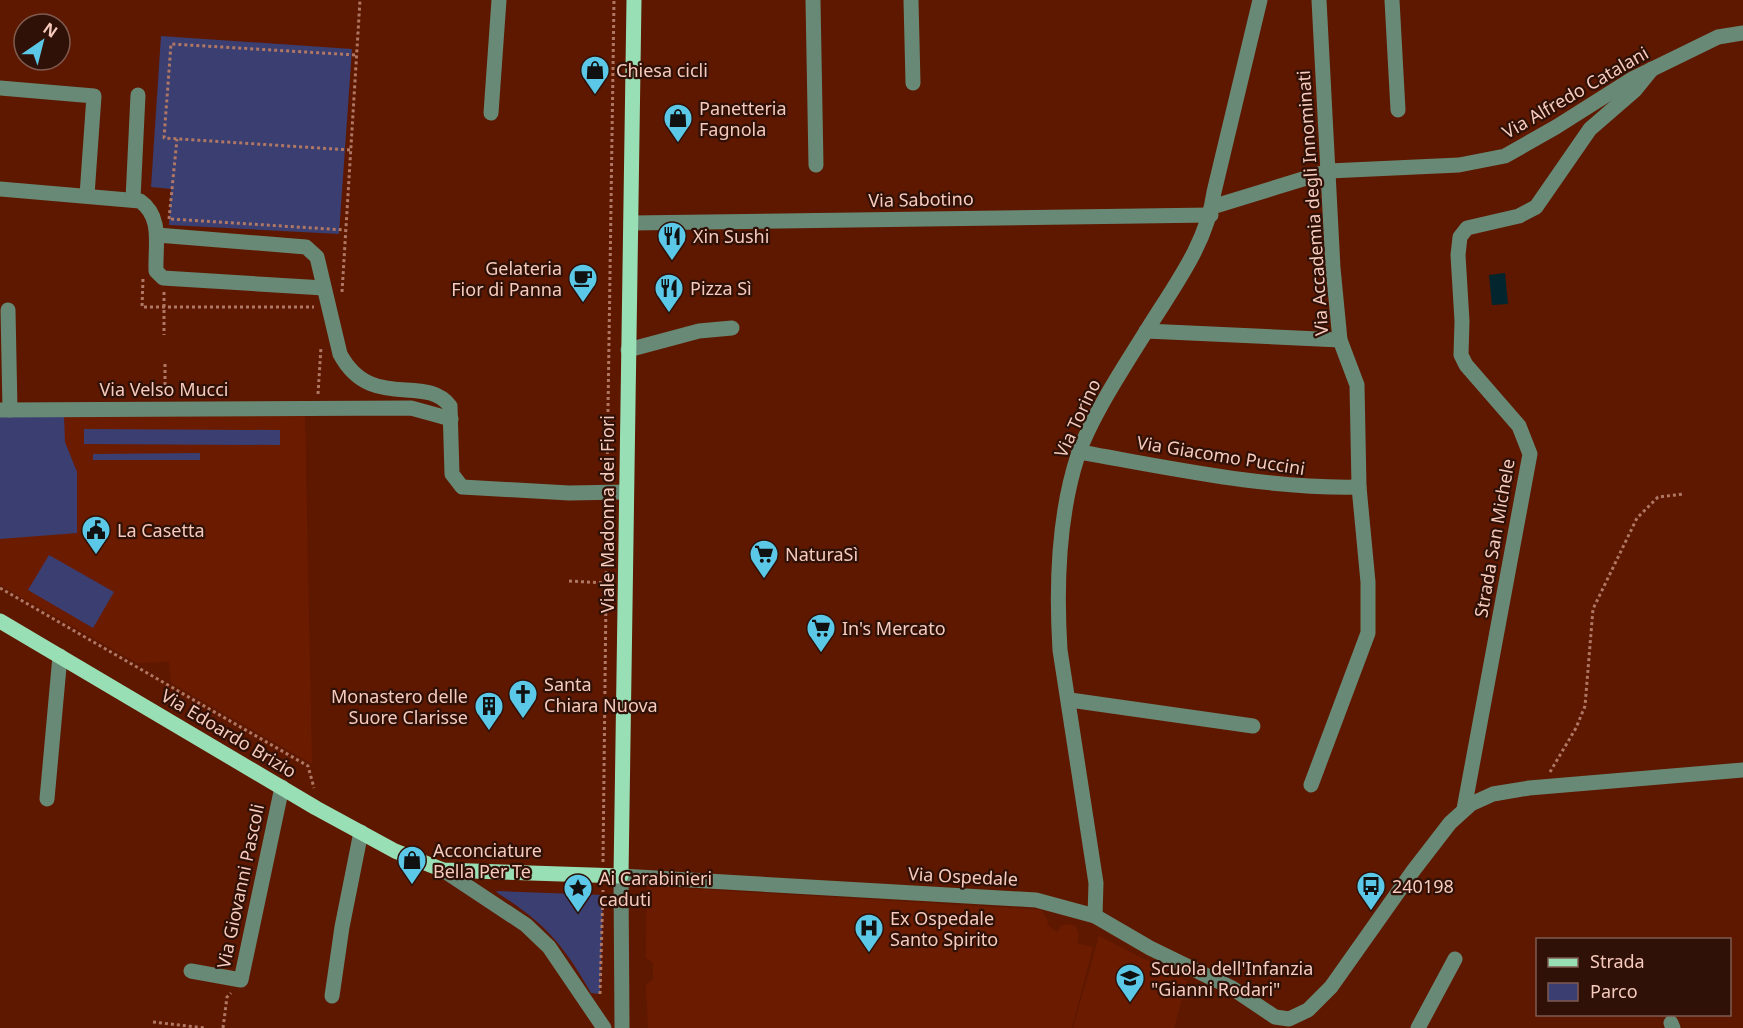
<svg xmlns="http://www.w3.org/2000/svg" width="1743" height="1028" font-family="'Noto Sans',sans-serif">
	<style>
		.built { fill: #6b1c00 }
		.green { fill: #3a3e71 }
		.water { fill: #02252e }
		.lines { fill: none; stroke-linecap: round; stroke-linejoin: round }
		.path { stroke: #af7764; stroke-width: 3; stroke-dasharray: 3 3; stroke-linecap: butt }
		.minor { stroke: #688975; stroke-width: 15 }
		.major { stroke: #99dfb6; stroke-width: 15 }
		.labels { text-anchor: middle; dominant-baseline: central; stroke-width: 4.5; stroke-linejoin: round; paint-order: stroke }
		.poi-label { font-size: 18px; fill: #f6cbbd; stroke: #301107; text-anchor: start }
		.street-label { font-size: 18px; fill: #f6cbbd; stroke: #301107 }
	</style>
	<rect width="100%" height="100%" fill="#5e1800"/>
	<g class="built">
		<polygon points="305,415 312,764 171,683 169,662 137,663 0,585 0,417"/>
		<polygon points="647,886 1041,910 1048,921 1047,925 1058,932 1061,926 1070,924 1076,927 1079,936 1077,943 1093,947 1072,1028 648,1028 646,985 653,979 653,963 646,958"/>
		<polygon points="1099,936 1187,981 1174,1028 1073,1028"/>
	</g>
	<g class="green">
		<polygon points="161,36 352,49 339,234 169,225 171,189 151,187"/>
		<polygon points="0,417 64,417 65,442 77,472 77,533 0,539"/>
		<polygon points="84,429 280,430 280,445 84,444"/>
		<polygon points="200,453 200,460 93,460 93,454"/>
		<polygon points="49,555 114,592 93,628 28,590"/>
		<path d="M498,891L603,895L600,994L591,993C563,944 545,923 496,892Z"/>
	</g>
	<polygon class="water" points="1505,273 1508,304 1492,305 1489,275"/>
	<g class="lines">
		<g class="path">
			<polyline points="350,150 164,138 171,44 356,55"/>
			<polyline points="169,219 177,139"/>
			<polyline points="171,219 345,230"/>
			<polyline points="143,279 142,307 314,307"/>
			<polyline points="164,292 164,335"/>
			<polyline points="342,292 360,0"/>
			<polyline points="165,364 165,395"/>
			<polyline points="318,394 321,347"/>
			<polyline points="607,478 614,0"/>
			<polyline points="569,581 606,583"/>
			<polyline points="0,588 308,766 314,788"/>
			<polyline points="1550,772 1576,728 1585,706 1593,609 1637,518 1658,497 1684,494"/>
			<polyline points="603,862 607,506"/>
			<polyline points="600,994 603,890"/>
			<polyline points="153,1022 205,1028"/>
			<polyline points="223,1028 227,997 231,993"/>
		</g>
		<g class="minor">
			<polyline points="813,0 816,165"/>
			<polyline points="911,0 913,83"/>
			<polyline points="1392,0 1398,110"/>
			<polyline points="0,88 94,96 87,195"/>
			<polyline points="491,113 499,0"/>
			<path d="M0,189L140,201C163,217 155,246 156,271L163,278L324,288"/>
			<polyline points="133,199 138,95"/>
			<polyline points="1212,207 1329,171 1459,165 1505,156 1556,127 1632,79 1718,37 1743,33"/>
			<polyline points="631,223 1211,215"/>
			<path d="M157,235L306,247L317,257L340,354C371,412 425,373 450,406L452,474L462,487L569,493L626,492"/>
			<polyline points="8,310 10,410"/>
			<polyline points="1146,331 1340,340"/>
			<polyline points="628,350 699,331 732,328"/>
			<polyline points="0,410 411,408 451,419"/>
			<path d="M1079,452C1172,468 1265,489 1359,487"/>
			<polyline points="1070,700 1253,726"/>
			<polyline points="1311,785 1368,633 1368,582 1359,487 1357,385 1340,340 1333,268 1319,0"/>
			<polyline points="47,799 60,656"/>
			<polyline points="1464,809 1530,454 1519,426 1466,365 1461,355 1462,321 1458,255 1460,237 1467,228 1519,216 1536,207 1590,129 1635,90 1652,69"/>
			<polyline points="443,870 526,925 549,947 604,1028"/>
			<path d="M1095,916L1096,883L1060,650C1056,586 1058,516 1078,455C1091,417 1125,365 1147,330C1174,286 1207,244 1214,192L1260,0"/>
			<polyline points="191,971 241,980 282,787"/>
			<polyline points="332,996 342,927 361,832"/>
			<polyline points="1671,1023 1673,1028"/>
			<polyline points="622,1028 621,876 1036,900 1095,916 1150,948 1232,988 1275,1017 1289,1019 1308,1010 1331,987 1413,871 1450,823 1471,804 1493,794 1529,788 1743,770"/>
			<polyline points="1418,1028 1455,959"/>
		</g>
		<polyline class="major" points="0,621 316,808 395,851 443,870 621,876 634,0"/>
	</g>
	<defs>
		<g id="shop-pin" transform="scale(1.5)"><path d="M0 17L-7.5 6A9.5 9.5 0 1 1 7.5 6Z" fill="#5ac8e6" stroke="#301107"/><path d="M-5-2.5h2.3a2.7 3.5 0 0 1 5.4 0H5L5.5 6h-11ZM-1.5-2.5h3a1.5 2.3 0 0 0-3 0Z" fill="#111"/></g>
		<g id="restaurant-pin" transform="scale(1.5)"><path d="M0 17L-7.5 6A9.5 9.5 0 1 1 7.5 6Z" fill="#5ac8e6" stroke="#301107"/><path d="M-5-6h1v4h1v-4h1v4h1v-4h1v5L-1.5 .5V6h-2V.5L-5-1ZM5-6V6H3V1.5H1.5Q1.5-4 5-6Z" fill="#111"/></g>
		<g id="cafe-pin" transform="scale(1.5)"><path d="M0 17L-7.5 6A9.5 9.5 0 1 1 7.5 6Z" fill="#5ac8e6" stroke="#301107"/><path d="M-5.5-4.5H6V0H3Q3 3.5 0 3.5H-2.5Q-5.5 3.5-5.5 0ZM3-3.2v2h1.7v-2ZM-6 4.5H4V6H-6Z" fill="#111"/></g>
		<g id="civic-pin" transform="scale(1.5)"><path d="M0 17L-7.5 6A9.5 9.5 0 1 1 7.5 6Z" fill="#5ac8e6" stroke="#301107"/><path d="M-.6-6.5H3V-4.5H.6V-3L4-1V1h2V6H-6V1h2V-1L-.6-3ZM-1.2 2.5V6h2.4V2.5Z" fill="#111"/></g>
		<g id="supermarket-pin" transform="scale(1.5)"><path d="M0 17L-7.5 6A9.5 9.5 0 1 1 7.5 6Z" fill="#5ac8e6" stroke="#301107"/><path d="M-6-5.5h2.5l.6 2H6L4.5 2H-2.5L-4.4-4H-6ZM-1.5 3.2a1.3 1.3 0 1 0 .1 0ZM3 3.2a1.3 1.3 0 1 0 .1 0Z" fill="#111"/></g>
		<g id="church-pin" transform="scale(1.5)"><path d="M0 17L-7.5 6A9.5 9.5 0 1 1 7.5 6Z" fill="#5ac8e6" stroke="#301107"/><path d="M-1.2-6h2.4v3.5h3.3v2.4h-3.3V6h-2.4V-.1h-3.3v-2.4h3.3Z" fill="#111"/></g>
		<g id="building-pin" transform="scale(1.5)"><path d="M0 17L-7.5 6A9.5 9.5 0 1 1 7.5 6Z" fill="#5ac8e6" stroke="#301107"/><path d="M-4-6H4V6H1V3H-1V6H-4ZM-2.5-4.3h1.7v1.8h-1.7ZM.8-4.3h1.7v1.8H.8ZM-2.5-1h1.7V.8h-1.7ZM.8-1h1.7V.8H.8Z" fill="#111"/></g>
		<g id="bus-pin" transform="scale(1.5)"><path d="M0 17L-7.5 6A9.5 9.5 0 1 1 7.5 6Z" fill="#5ac8e6" stroke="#301107"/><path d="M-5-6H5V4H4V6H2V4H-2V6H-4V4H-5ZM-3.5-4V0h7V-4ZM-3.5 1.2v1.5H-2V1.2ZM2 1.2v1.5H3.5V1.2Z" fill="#111"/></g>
		<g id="sight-pin" transform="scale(1.5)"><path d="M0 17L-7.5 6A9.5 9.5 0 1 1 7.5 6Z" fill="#5ac8e6" stroke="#301107"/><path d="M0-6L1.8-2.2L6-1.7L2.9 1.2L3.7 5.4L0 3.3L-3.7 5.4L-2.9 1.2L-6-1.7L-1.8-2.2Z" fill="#111"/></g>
		<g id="hospital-pin" transform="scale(1.5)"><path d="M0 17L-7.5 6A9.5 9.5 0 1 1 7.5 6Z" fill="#5ac8e6" stroke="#301107"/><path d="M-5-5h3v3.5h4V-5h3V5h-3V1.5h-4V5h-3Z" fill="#111"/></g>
		<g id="school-pin" transform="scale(1.5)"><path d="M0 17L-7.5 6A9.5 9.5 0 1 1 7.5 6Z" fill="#5ac8e6" stroke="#301107"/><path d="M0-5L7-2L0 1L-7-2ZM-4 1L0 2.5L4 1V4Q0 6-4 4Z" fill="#111"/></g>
	</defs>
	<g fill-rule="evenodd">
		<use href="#shop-pin" x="595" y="70"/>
		<use href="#shop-pin" x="678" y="118"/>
		<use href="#restaurant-pin" x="672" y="236"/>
		<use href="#cafe-pin" x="583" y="278"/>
		<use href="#restaurant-pin" x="669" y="288"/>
		<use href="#civic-pin" x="96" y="530"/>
		<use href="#supermarket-pin" x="764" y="554"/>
		<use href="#supermarket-pin" x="821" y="628"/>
		<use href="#church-pin" x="523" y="694"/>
		<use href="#building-pin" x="489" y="706"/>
		<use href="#shop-pin" x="412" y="860"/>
		<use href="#bus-pin" x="1371" y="886"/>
		<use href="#sight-pin" x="578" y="888"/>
		<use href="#hospital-pin" x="869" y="928"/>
		<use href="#school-pin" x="1130" y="978"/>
	</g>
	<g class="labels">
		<g class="poi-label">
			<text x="616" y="70">Chiesa cicli</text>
			<text x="699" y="108">Panetteria<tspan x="699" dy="21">Fagnola</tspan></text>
			<text x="693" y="236">Xin Sushi</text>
			<text x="562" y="268" text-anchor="end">Gelateria<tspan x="562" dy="21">Fior di Panna</tspan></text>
			<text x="690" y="288">Pizza Sì</text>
			<text x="117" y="530">La Casetta</text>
			<text x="785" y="554">NaturaSì</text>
			<text x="842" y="628">In's Mercato</text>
			<text x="544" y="684">Santa<tspan x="544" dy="21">Chiara Nuova</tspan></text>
			<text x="468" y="696" text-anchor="end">Monastero delle<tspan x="468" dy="21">Suore Clarisse</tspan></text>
			<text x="433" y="850">Acconciature<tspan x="433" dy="21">Bella Per Te</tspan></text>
			<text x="599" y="878">Ai Carabinieri<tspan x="599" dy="21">caduti</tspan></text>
			<text x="1392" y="886">240198</text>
			<text x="890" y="918">Ex Ospedale<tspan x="890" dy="21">Santo Spirito</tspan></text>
			<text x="1151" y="968">Scuola dell'Infanzia<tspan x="1151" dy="21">"Gianni Rodari"</tspan></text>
		</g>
		<g class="street-label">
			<text transform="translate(1575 92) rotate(-30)">Via Alfredo Catalani</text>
			<text transform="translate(921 199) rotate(-1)">Via Sabotino</text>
			<text transform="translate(1312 203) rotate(-94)">Via Accademia degli Innominati</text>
			<text x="164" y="389">Via Velso Mucci</text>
			<text transform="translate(1077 418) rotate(-65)">Via Torino</text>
			<text transform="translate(1221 455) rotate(9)">Via Giacomo Puccini</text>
			<text transform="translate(607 514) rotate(-90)">Viale Madonna dei Fiori</text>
			<text transform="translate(1494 538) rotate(-80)">Strada San Michele</text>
			<text transform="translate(229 733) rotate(31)">Via Edoardo Brizio</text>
			<text transform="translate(963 876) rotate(3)">Via Ospedale</text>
			<text transform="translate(240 886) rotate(-78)">Via Giovanni Pascoli</text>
		</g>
	</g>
	<rect x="1536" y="938" width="195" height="78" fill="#301107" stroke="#7f5b50" stroke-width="1.5"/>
	<rect x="1548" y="958" width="30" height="9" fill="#99dfb6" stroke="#7f5b50" stroke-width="1.5"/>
	<text x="1590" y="968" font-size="18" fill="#f6cbbd">Strada</text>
	<rect x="1548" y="983" width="30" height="18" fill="#3a3e71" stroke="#7f5b50" stroke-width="1.5"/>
	<text x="1590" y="998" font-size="18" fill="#f6cbbd">Parco</text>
	<g transform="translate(42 42) rotate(35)"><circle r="28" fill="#301107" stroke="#7f5b50" stroke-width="1.5"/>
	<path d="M0-4.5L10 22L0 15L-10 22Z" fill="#5ac8e6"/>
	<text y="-9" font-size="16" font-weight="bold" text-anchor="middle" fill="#f6cbbd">N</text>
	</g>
</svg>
